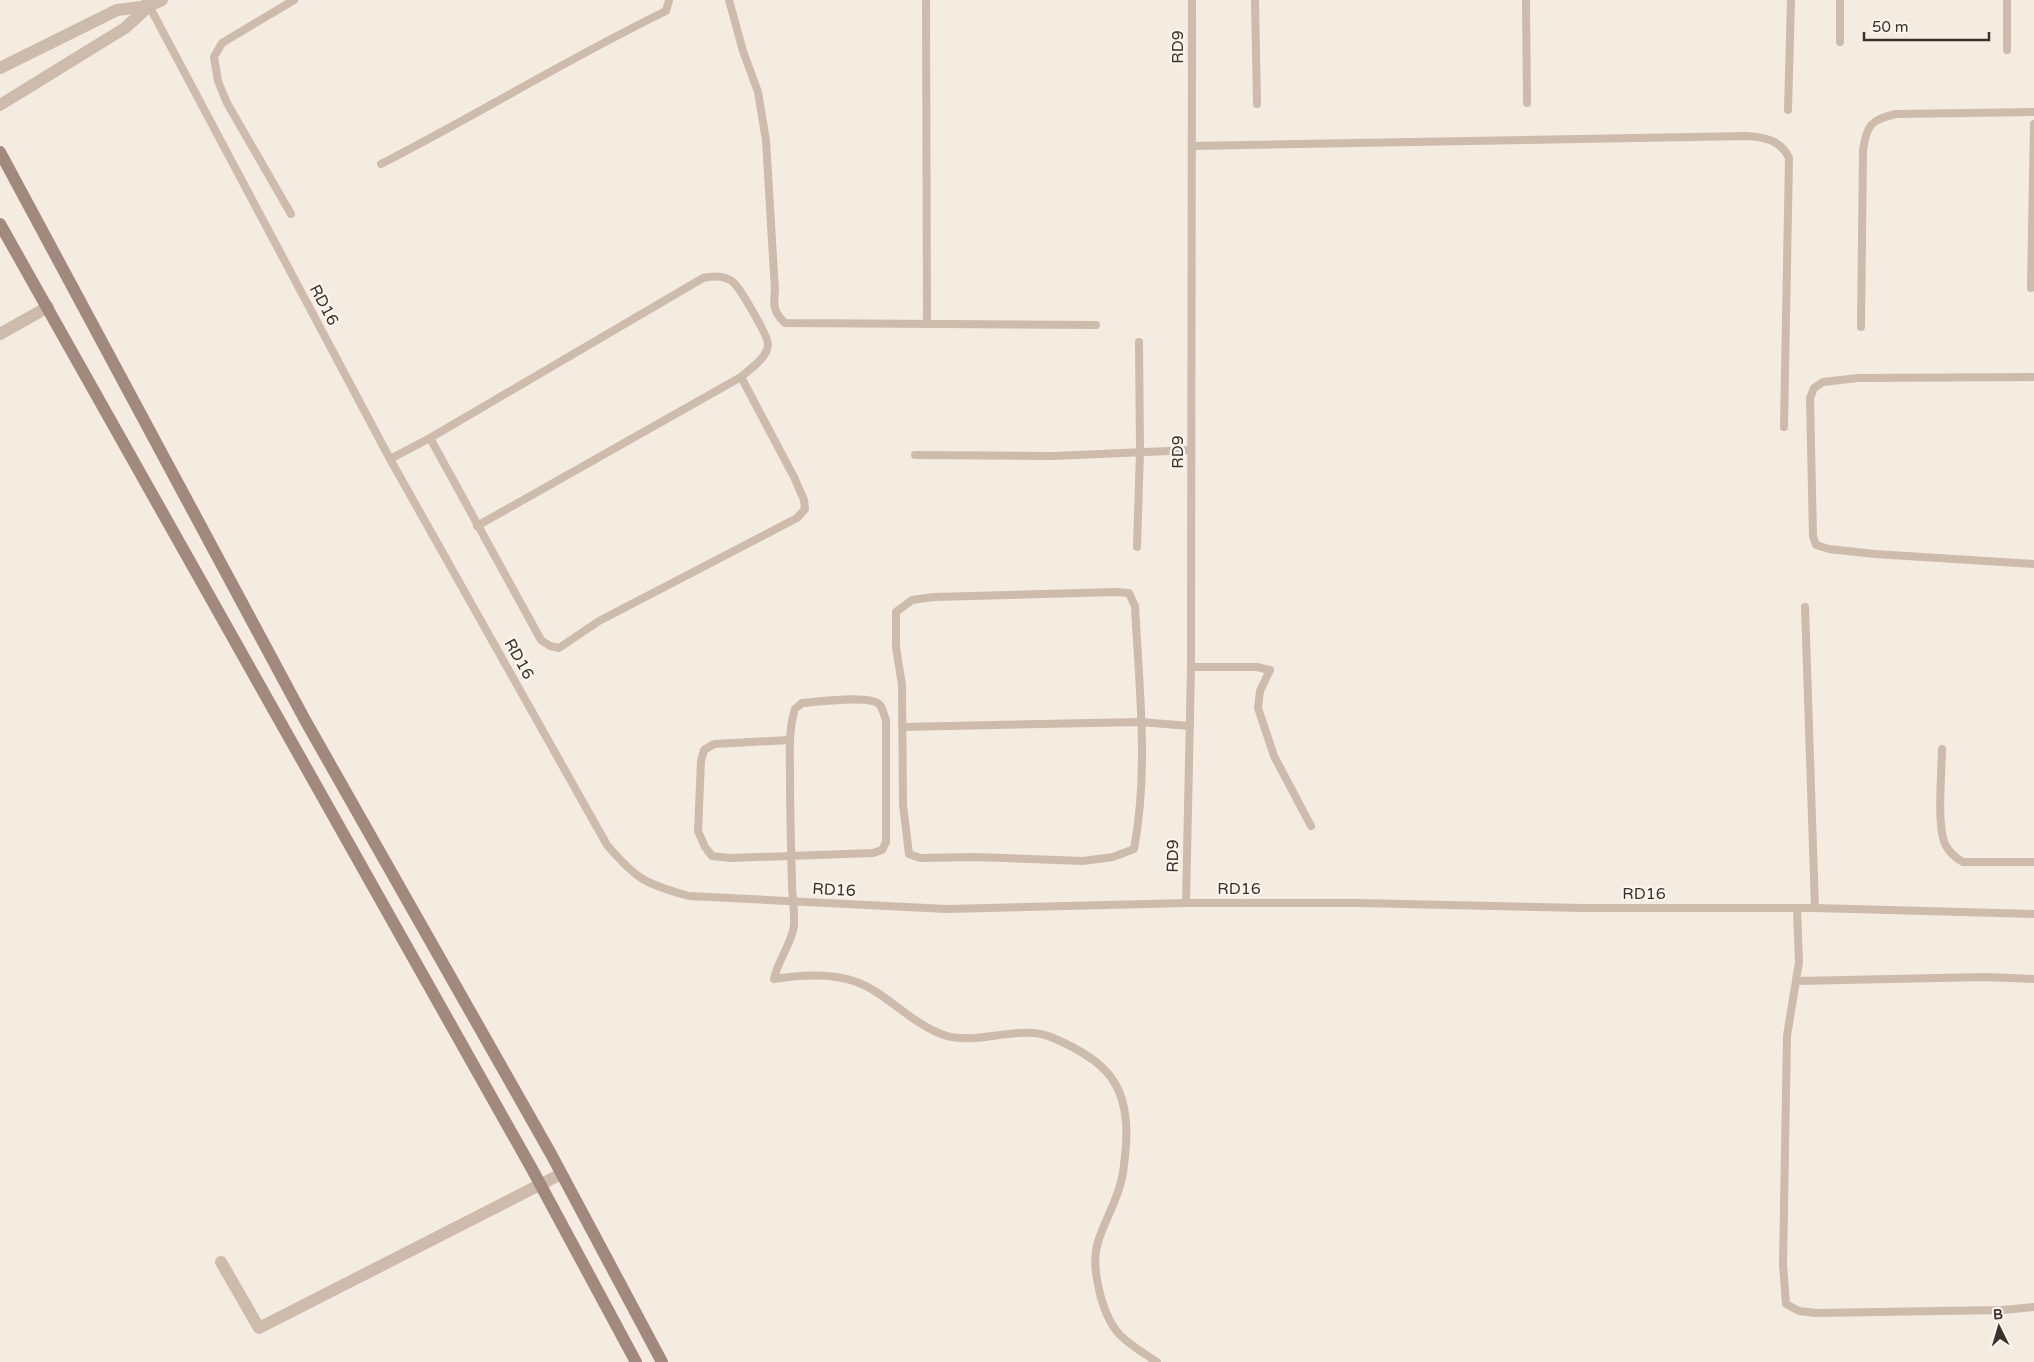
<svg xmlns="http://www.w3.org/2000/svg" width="2034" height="1362" font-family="'Varela Round',sans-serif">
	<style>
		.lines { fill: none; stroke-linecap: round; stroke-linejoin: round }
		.service { stroke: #cdbbac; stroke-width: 8 }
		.minor { stroke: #cdbbac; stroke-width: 12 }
		.tertiary { stroke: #cdbbac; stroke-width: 12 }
		.secondary { stroke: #a18a7d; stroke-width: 12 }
		.labels { text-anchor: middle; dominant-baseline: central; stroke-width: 4.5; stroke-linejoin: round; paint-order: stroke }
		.street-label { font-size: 16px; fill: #3b302b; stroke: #fbf5ee }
	</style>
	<rect width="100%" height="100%" fill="#f4ebe1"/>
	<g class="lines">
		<g class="service">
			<path d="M146,0L390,459L607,845C636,879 645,884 689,896L947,909L1186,903H1359L1584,908H1815L2034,914"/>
			<path d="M729,0L743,51L758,92L766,140L775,291C773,305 774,313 785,323L1096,325"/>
			<polyline points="926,0 927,323"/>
			<polyline points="1255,0 1257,104"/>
			<polyline points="1526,0 1527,103"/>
			<polyline points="2007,0 2007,50"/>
			<polyline points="1840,42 1840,0"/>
			<polyline points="1788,110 1791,0"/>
			<path d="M1192,146L1747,136C1764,137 1781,140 1789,158L1784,427"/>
			<path d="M381,164C477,115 569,58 666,11L669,0"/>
			<polyline points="291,214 227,103 218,81 214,57 222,43 294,0"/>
			<polyline points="2031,288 2034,124"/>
			<path d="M1861,327L1863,151C1866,126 1871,119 1896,114L2034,112"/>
			<polyline points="2034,377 1858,378 1823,382 1814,388 1810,398 1813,536 1816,545 1829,549 1875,554 2034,564"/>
			<polyline points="430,438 541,640 550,646 559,648 599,621 797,518 805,509 804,500 794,477 741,377"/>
			<polyline points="915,455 1054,456 1191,450"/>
			<path d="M390,459L430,438L703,278C712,276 725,275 733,282C740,288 769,337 768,345C767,358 750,369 741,377L477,526"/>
			<polyline points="1137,547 1140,451 1139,342"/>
			<path d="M1116,592L1129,593L1135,606C1139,686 1149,770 1134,849L1113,857L1083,861L974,857L920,858L909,854L903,805L902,685L896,647V612L912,600L934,597Z"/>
			<polyline points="1805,607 1815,908"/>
			<polyline points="1191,667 1257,667 1270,670 1260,691 1258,708 1274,756 1311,826"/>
			<polyline points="902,727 1140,722 1190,726"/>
			<path d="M790,740L714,744L704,750L701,761L698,831L705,847L712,856L730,858L873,853L882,850L886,842V720C884,716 883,709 880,705C871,694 817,702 802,703L795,709C788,731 790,755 790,777C790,813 791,848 792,884C792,897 795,912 794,926C791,945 778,960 774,979C805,974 845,972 873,990C898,1005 918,1027 947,1036C979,1045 1021,1024 1051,1037C1106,1060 1130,1084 1126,1145C1125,1157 1124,1171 1121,1182C1116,1203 1104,1222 1098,1242C1090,1267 1102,1316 1120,1335C1131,1346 1145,1354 1157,1362"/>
			<path d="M1942,749C1942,772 1936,828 1946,846C1950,853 1956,858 1963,862H2034"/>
			<polyline points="1186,903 1191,667 1192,0"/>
			<polyline points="1797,909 1799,962 1787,1036 1783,1265 1786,1304 1799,1311 1816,1313 2003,1310 2034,1307"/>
			<polyline points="1797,981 1985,977 2034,979"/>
		</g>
		<g class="minor">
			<polyline points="0,334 48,307"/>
			<polyline points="221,1262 259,1328 561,1174"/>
		</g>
		<g class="tertiary">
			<polyline points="0,68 117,10 149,6"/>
			<polyline points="0,105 125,28 149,6 162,0"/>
		</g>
		<g class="secondary">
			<polyline points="0,152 305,720 551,1154 662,1362"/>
			<polyline points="0,224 532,1169 636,1362"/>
		</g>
	</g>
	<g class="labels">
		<g class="street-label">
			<text transform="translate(1178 47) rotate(-90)">RD9</text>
			<text transform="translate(324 305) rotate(62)">RD16</text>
			<text transform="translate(1178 452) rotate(-90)">RD9</text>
			<text transform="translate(519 659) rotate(61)">RD16</text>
			<text transform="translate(1173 856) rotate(-89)">RD9</text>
			<text x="1239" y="889">RD16</text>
			<text transform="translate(834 890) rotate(3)">RD16</text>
			<text x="1644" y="894">RD16</text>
		</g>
	</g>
	<g transform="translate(1999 1327) rotate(355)" stroke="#fbf5ee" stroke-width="4" paint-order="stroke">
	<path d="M0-4L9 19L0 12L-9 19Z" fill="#3b302b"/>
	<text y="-8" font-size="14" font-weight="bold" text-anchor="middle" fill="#3b302b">B</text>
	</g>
	<path d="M1864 32v8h125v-8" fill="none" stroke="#3b302b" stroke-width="2.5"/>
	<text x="1872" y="32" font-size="15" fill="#3b302b" stroke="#fbf5ee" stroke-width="4" paint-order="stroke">50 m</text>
</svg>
